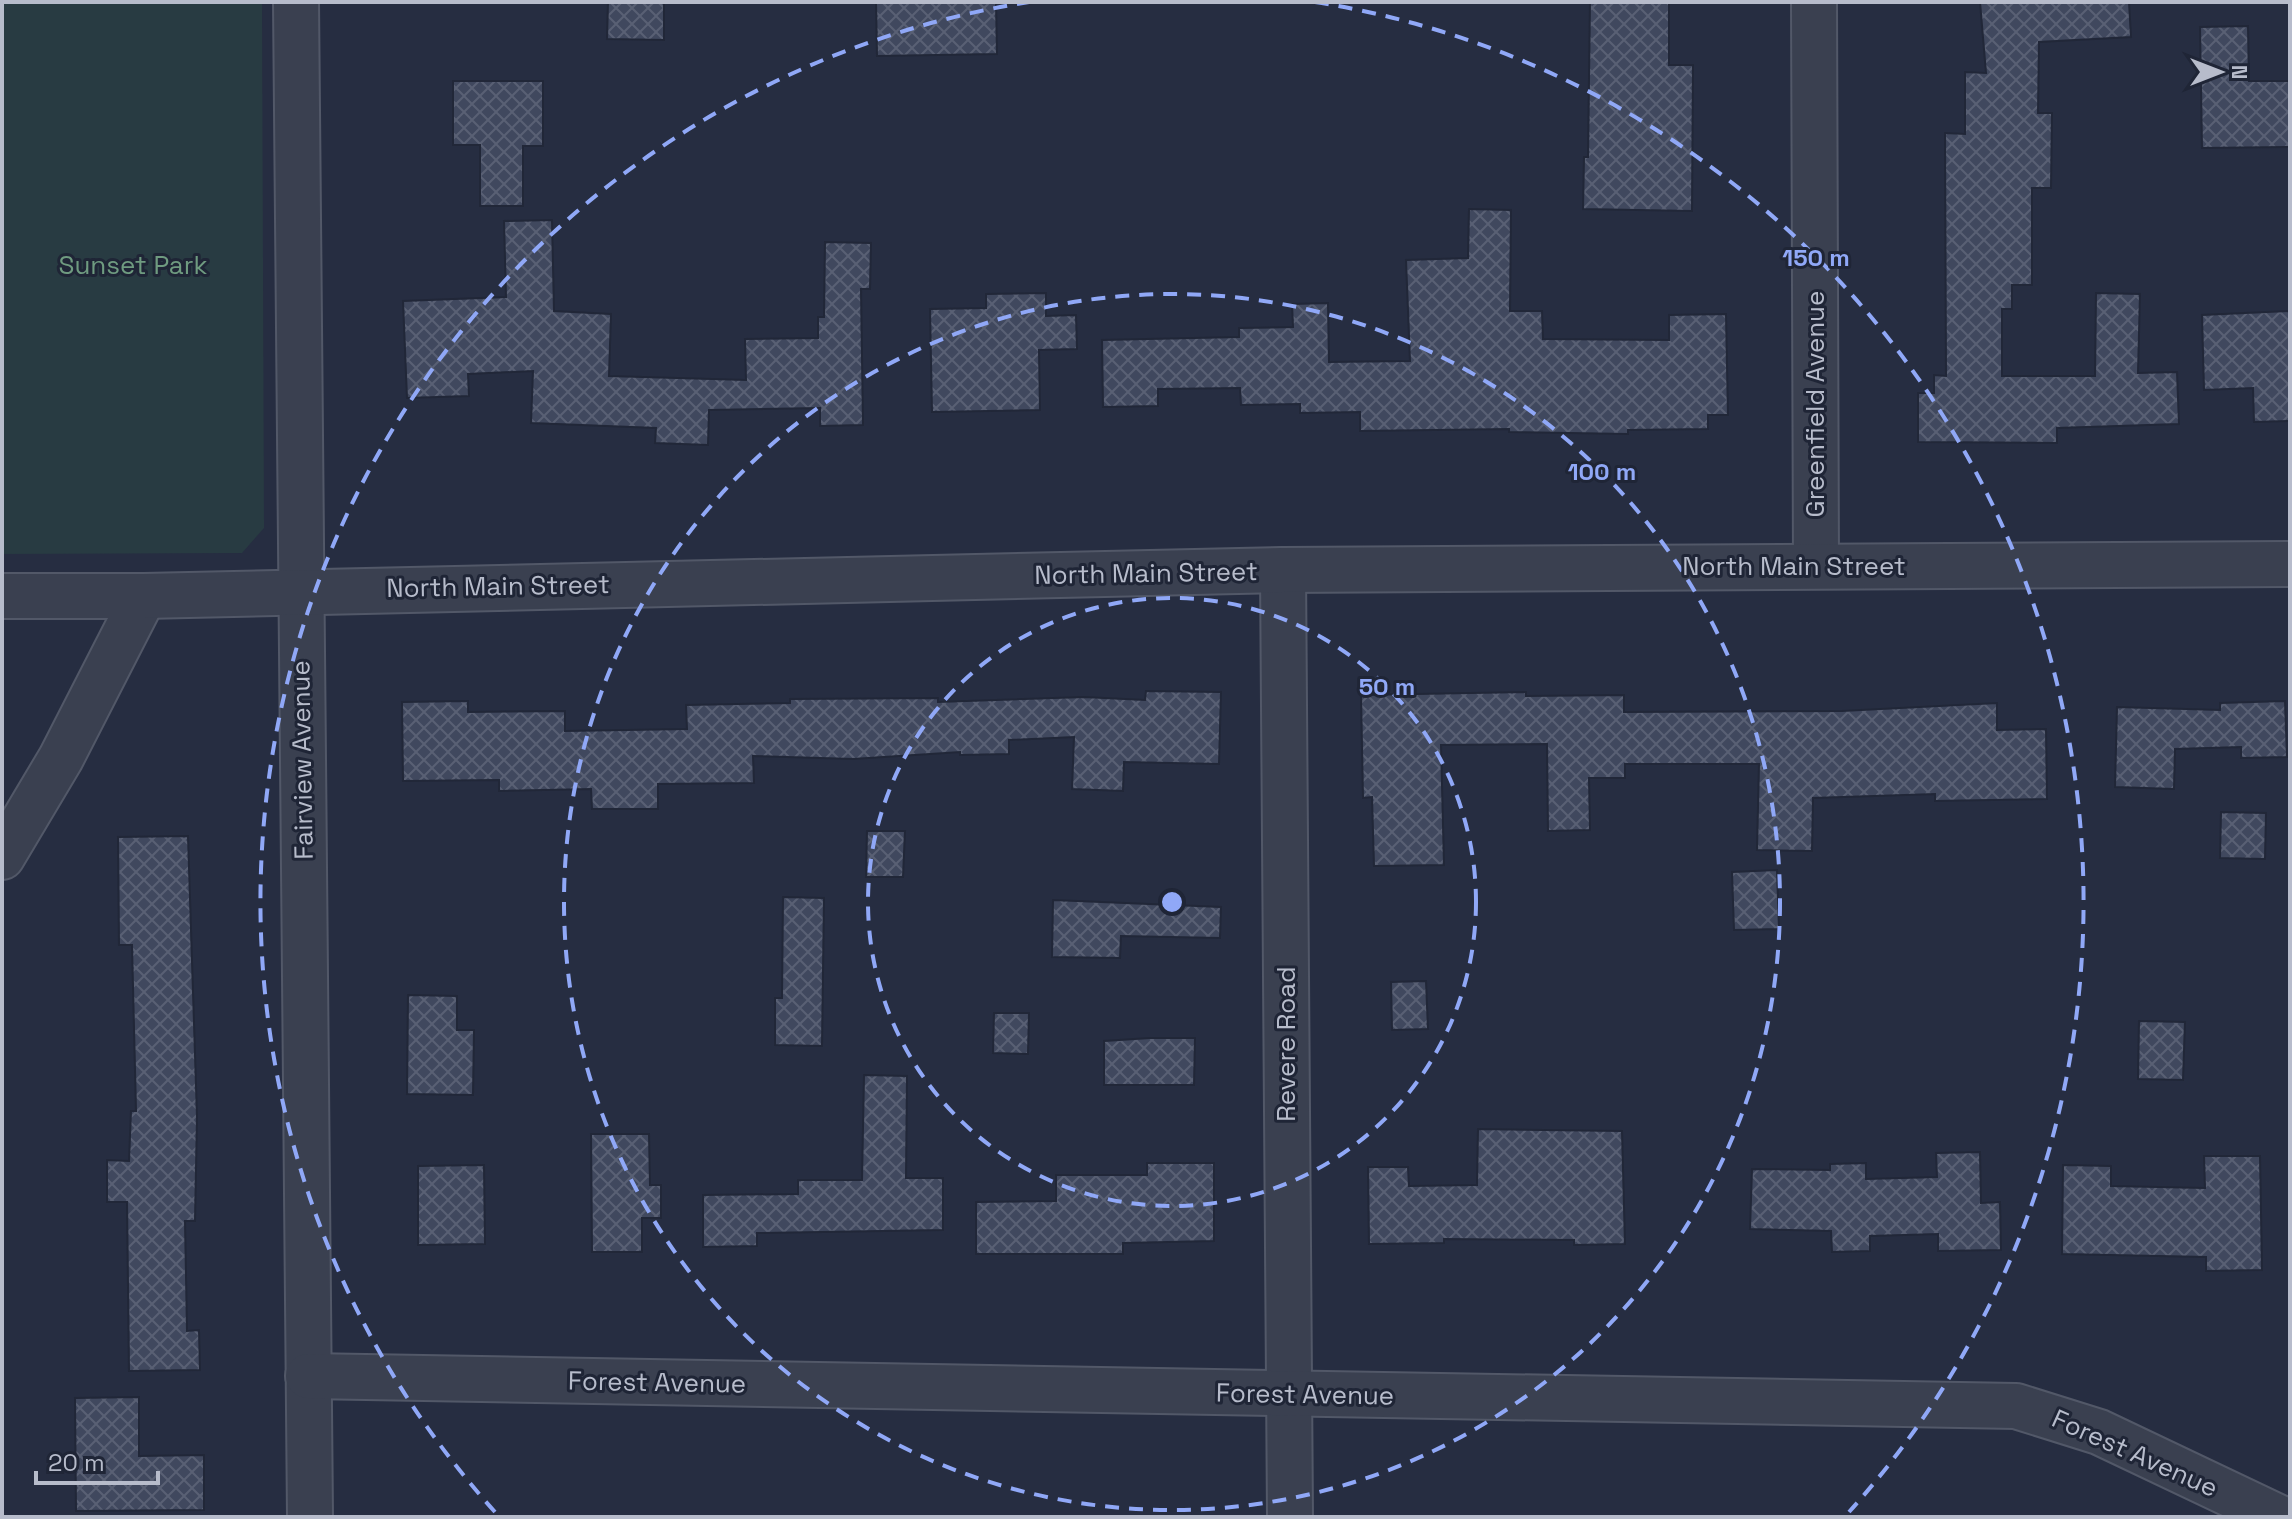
<svg xmlns="http://www.w3.org/2000/svg" width="2292" height="1519" font-family="'Space Grotesk',sans-serif">
	<style>
		.green { fill: #283b42 }
		.building { fill: url(#building-cross-hatch); stroke: #212738; stroke-width: 2 }
		.lines { fill: none; stroke-linecap: round; stroke-linejoin: round }
		.minor-casing { stroke: #525868; stroke-width: 48 }
		.tertiary-casing { stroke: #525868; stroke-width: 48 }
		.minor { stroke: #3a4050; stroke-width: 44 }
		.tertiary { stroke: #3a4050; stroke-width: 44 }
		.ring { fill: none; stroke: #90a8f7; stroke-width: 4; stroke-dasharray: 14 10 }
		.labels { text-anchor: middle; dominant-baseline: central; stroke-width: 6; stroke-linejoin: round; paint-order: stroke }
		.park-label { font-size: 26px; fill: #6f9b80; stroke: #1f2536 }
		.street-label { font-size: 26px; fill: #b7bccb; stroke: #1f2536 }
		.centre { fill: #90a8f7; stroke: #1f2536; stroke-width: 4 }
		.ring-label { font-size: 24px; text-anchor: middle; font-weight: bold; fill: #90a8f7; stroke: #1f2536; stroke-width: 6; stroke-linejoin: round; paint-order: stroke }
	</style>
	<defs>
		<pattern id="building-cross-hatch" width="8" height="8" patternUnits="userSpaceOnUse" patternTransform="scale(2)"><rect width="8" height="8" fill="#40485e"/><path d="M0 0l8 8M0 8l8-8" fill="none" stroke="#596074"/></pattern>
	</defs>
	<rect width="100%" height="100%" fill="#262d41"/>
	<polygon class="green" points="2,2 262,2 264,528 242,553 2,554"/>
	<g class="building">
		<polygon points="608,2 664,2 664,40 607,39"/>
		<polygon points="876,2 996,2 997,54 877,56"/>
		<polygon points="1590,2 1669,2 1669,65 1693,65 1692,211 1583,209 1584,157 1588,157"/>
		<polygon points="1980,2 2129,2 2131,37 2039,42 2038,113 2052,113 2051,188 2032,188 2032,285 2012,285 2012,309 2002,309 2002,376 2095,376 2096,293 2140,294 2138,373 2177,372 2179,424 2057,428 2057,443 1918,442 1918,393 1934,393 1934,375 1946,376 1945,133 1965,134 1965,72 1986,73"/>
		<polygon points="2248,26 2249,81 2290,81 2290,147 2202,148 2200,27"/>
		<polygon points="453,81 543,81 543,146 523,146 523,206 480,206 480,145 453,145"/>
		<polygon points="1469,209 1511,210 1510,311 1542,311 1543,339 1669,340 1669,315 1726,314 1728,415 1708,415 1708,429 1628,430 1628,434 1509,432 1509,429 1360,431 1360,412 1300,413 1300,404 1241,405 1240,388 1158,389 1158,406 1103,407 1102,340 1239,337 1239,328 1293,327 1292,304 1328,303 1329,362 1410,361 1406,260 1468,258"/>
		<polygon points="552,220 554,311 611,314 609,376 746,380 745,339 818,338 818,317 824,317 825,242 871,243 870,289 861,289 863,425 820,426 820,408 709,410 708,445 655,443 656,428 531,423 533,371 468,374 469,396 407,398 403,301 506,297 504,221"/>
		<polygon points="1046,293 1046,316 1076,315 1077,349 1039,350 1040,410 932,412 930,309 986,308 986,294"/>
		<polygon points="2290,311 2290,421 2254,422 2253,388 2204,390 2202,315"/>
		<polygon points="1146,691 1221,692 1219,764 1124,762 1123,791 1072,789 1074,737 1009,740 1009,754 960,755 960,752 853,759 753,756 754,783 658,784 658,809 592,809 591,789 499,791 499,780 403,781 402,702 468,701 468,712 565,711 565,731 687,729 686,705 790,703 790,699 938,698 938,702 1084,697 1145,700"/>
		<polygon points="1526,692 1526,696 1624,695 1624,712 1842,711 1997,703 1997,730 2046,729 2047,799 1935,801 1935,794 1813,798 1812,851 1757,850 1759,764 1625,764 1625,778 1589,778 1590,830 1548,831 1547,744 1441,745 1444,865 1374,866 1372,797 1363,798 1361,695"/>
		<polygon points="2285,701 2287,757 2241,758 2241,747 2175,749 2174,789 2115,787 2117,707 2220,710 2220,703"/>
		<polygon points="2221,812 2266,813 2265,859 2220,858"/>
		<polygon points="867,831 905,831 903,877 866,877"/>
		<polygon points="188,836 197,1117 195,1221 185,1221 187,1331 199,1330 200,1370 129,1371 127,1202 107,1202 107,1160 129,1161 131,1111 136,1111 132,945 119,945 118,837"/>
		<polygon points="1777,870 1779,929 1734,930 1732,872"/>
		<polygon points="783,897 824,898 822,1046 775,1045 775,998 782,998"/>
		<polygon points="1053,900 1221,907 1220,938 1121,936 1120,958 1052,957"/>
		<polygon points="1426,981 1428,1029 1392,1030 1391,982"/>
		<polygon points="408,995 457,996 457,1030 474,1030 473,1095 407,1094"/>
		<polygon points="994,1013 1029,1013 1028,1054 993,1053"/>
		<polygon points="2139,1021 2185,1022 2183,1080 2138,1079"/>
		<polygon points="1150,1038 1195,1038 1194,1085 1104,1085 1104,1041"/>
		<polygon points="864,1075 907,1076 906,1178 943,1178 943,1230 757,1233 757,1246 703,1247 703,1195 798,1194 798,1180 862,1180"/>
		<polygon points="1478,1129 1622,1131 1625,1244 1574,1245 1574,1240 1444,1239 1444,1243 1369,1244 1368,1167 1408,1167 1409,1186 1477,1185"/>
		<polygon points="591,1134 649,1134 650,1185 661,1185 661,1218 642,1218 642,1252 592,1252"/>
		<polygon points="1980,1152 1981,1203 2000,1202 2001,1250 1938,1251 1938,1234 1870,1236 1870,1251 1832,1252 1831,1231 1750,1229 1752,1169 1830,1170 1830,1164 1866,1163 1866,1179 1937,1177 1936,1153"/>
		<polygon points="2204,1156 2260,1156 2262,1270 2206,1271 2206,1257 2062,1254 2063,1165 2111,1166 2111,1186 2205,1188"/>
		<polygon points="1147,1163 1214,1163 1214,1241 1123,1243 1123,1254 976,1254 976,1202 1056,1201 1056,1175 1147,1175"/>
		<polygon points="484,1165 485,1244 418,1245 418,1166"/>
		<polygon points="139,1397 139,1456 204,1455 204,1510 76,1511 75,1398"/>
	</g>
	<g class="lines">
		<g class="minor-casing">
			<g id="minor">
				<polyline points="296,2 310,1517"/>
				<polyline points="1814,2 1816,566"/>
				<polyline points="1283,570 1290,1517"/>
				<polyline points="2,857 61,758 144,596"/>
				<polyline points="308,1376 2016,1406 2099,1432 2278,1517"/>
			</g>
		</g>
		<g class="tertiary-casing">
			<polyline id="tertiary" points="2,596 144,596 1283,570 2290,564"/>
		</g>
		<use href="#minor" class="minor"/>
		<use href="#tertiary" class="tertiary"/>
	</g>
	<g class="ring">
		<circle cx="1172" cy="902" r="304"/>
		<circle cx="1172" cy="902" r="608"/>
		<path d="M495 1512A911 911 0 0 1 1029 2M1315 2A911 911 0 0 1 1849 1512"/>
	</g>
	<g class="labels">
		<g class="park-label">
			<text x="133" y="265">Sunset Park</text>
		</g>
		<g class="street-label">
			<text transform="translate(1815 404) rotate(-90)">Greenfield Avenue</text>
			<text x="1794" y="566">North Main Street</text>
			<text transform="translate(1146 573) rotate(-1)">North Main Street</text>
			<text transform="translate(498 586) rotate(-1)">North Main Street</text>
			<text transform="translate(302 760) rotate(-91)">Fairview Avenue</text>
			<text transform="translate(1286 1044) rotate(-90)">Revere Road</text>
			<text transform="translate(657 1382) rotate(1)">Forest Avenue</text>
			<text transform="translate(1305 1394) rotate(1)">Forest Avenue</text>
			<text transform="translate(2135 1453) rotate(24)">Forest Avenue</text>
		</g>
	</g>
	<circle cx="1172" cy="902" r="12" class="centre"/>
	<g class="ring-label">
		<text x="1816" y="266">150 m</text>
		<text x="1602" y="480">100 m</text>
		<text x="1387" y="695">50 m</text>
	</g>
	<rect width="2292" height="1519" fill="none" stroke="#b7bccb" stroke-width="8"/>
	<g transform="translate(2220 72) rotate(90)" stroke="#1f2536" stroke-width="6" paint-order="stroke">
	<path d="M0-6L14 30L0 20L-14 30Z" fill="#b7bccb"/>
	<text y="-12" font-size="22" font-weight="bold" text-anchor="middle" fill="#b7bccb">N</text>
	</g>
	<path d="M36 1471v12h122v-12" fill="none" stroke="#b7bccb" stroke-width="4"/>
	<text x="48" y="1471" font-size="24" fill="#b7bccb" stroke="#1f2536" stroke-width="6" paint-order="stroke">20 m</text>
</svg>
